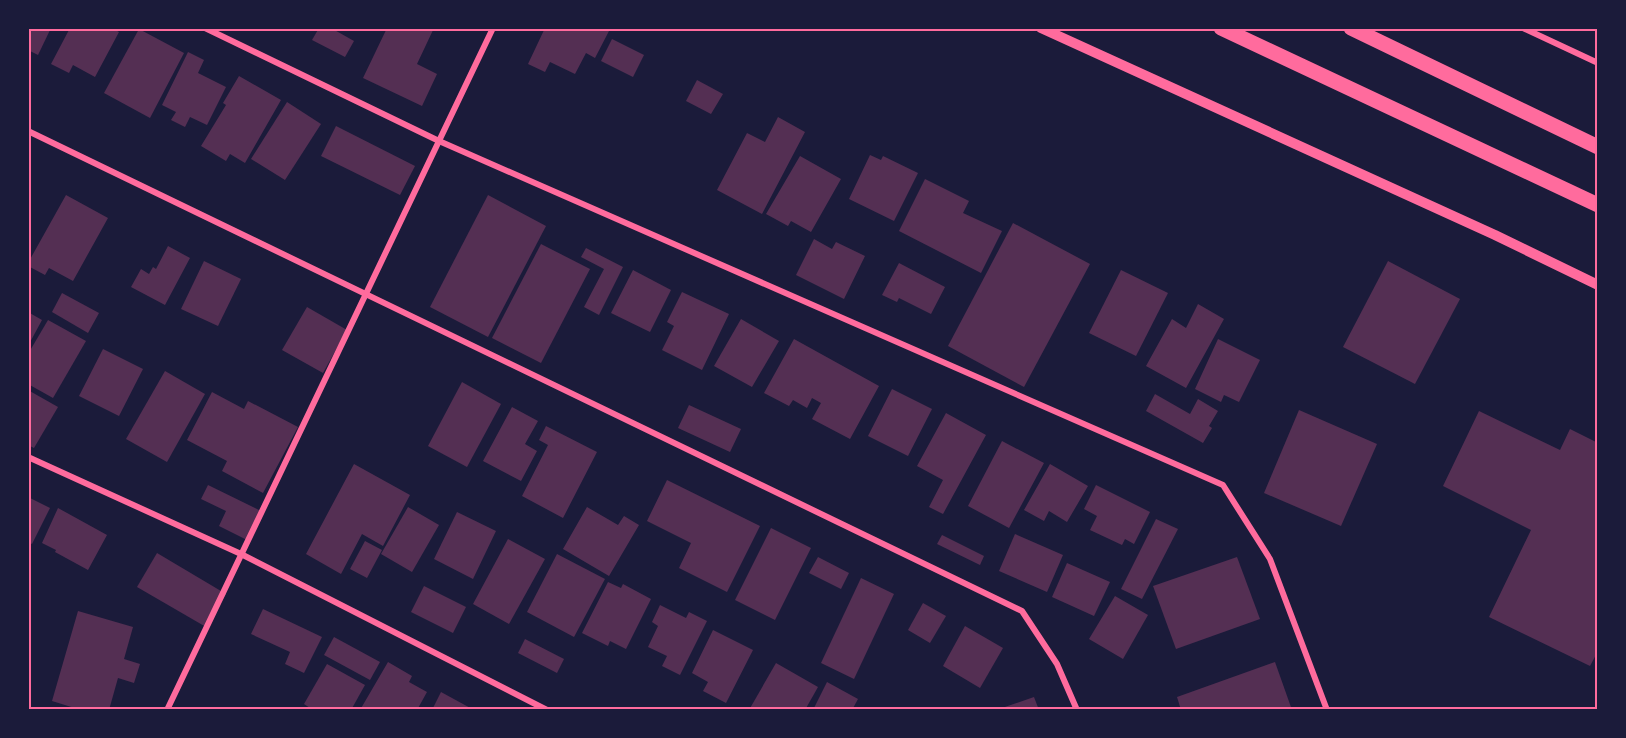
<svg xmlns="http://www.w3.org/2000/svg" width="1626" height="738" font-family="'Roboto Condensed',sans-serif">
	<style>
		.building { fill: #542f53 }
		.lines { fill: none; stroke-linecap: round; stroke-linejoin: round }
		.minor { stroke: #ff6b9d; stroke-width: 6 }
		.tertiary { stroke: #ff6b9d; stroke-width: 10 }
		.primary { stroke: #ff6b9d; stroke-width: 15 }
		.neatline { fill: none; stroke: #ff6b9d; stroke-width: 2 }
	</style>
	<rect width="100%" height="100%" fill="#1b1b3a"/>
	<g class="building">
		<polygon points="28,28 51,28 38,55 28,50"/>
		<polygon points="70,28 112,28 119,32 95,77 73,65 69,73 51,64"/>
		<polygon points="319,28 331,28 354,41 345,57 312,40"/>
		<polygon points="387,28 434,28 417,64 437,74 422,106 363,78"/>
		<polygon points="545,28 605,28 609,31 595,58 586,53 575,74 550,62 545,72 528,64"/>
		<polygon points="139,29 184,53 150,118 104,93"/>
		<polygon points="612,39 644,55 633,77 601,61"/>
		<polygon points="188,52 204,60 198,73 226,87 207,125 190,117 185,127 171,120 176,112 162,105"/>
		<polygon points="239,76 281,100 245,163 230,154 226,161 201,146 226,105 223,103"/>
		<polygon points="697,80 723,94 711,114 686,101"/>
		<polygon points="287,102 321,124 285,180 251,159"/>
		<polygon points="778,117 805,132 762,214 717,190 747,133 765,142"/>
		<polygon points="336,126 415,166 400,195 321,156"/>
		<polygon points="870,155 881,160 883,156 918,173 894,221 849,199"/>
		<polygon points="800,156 841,179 811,232 791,221 788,226 766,214"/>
		<polygon points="925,179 969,201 963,213 1002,231 981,273 899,231"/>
		<polygon points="66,195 108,218 73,281 49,268 45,275 28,266 28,263"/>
		<polygon points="488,195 546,226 488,337 430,307"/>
		<polygon points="1013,223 1090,264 1024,387 948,346"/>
		<polygon points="814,239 832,249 836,242 865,256 844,299 796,275"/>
		<polygon points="541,244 590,269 541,363 492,338"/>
		<polygon points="168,246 190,258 165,305 131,287 141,269 149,274 153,267 156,269"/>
		<polygon points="586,248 623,267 599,315 584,307 604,269 581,257"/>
		<polygon points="204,261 241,279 218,326 181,309"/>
		<polygon points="1388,261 1460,299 1415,384 1343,347"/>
		<polygon points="899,263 945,287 931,314 899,298 897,302 882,295"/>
		<polygon points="633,270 671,290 650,332 611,313"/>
		<polygon points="1121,270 1168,293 1136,356 1089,333"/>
		<polygon points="682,292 729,314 702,370 662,350 674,326 667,322"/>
		<polygon points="62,293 99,313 88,333 52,312"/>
		<polygon points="1198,304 1224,319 1186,388 1146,366 1172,319 1186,328"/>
		<polygon points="307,307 347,330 323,373 282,350"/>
		<polygon points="28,312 42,320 28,346"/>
		<polygon points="741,319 779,341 752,387 714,366"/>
		<polygon points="48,320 86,341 53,398 28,384 28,354"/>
		<polygon points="794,339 879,386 850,439 812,419 821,403 812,398 807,408 793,400 789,406 764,393"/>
		<polygon points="1218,339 1260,360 1239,402 1224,395 1221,402 1195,389"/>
		<polygon points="103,349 143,369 119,416 79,396"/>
		<polygon points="165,371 205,394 167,462 126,439"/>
		<polygon points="462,382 501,404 467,467 428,446"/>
		<polygon points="892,389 932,409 908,456 868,436"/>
		<polygon points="28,390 58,407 34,448 28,445"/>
		<polygon points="212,392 244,409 248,401 298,427 263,493 222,471 227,461 187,440"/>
		<polygon points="1155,394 1190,414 1198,399 1218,411 1209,426 1212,428 1203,443 1146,411"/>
		<polygon points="689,405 741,429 730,452 678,428"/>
		<polygon points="512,407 538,421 525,444 537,451 521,481 483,461"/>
		<polygon points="1299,410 1377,444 1341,526 1264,493"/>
		<polygon points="1479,411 1560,450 1570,429 1598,443 1598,651 1590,666 1489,617 1531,530 1443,486"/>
		<polygon points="946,413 986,435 943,514 929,507 943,480 917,466"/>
		<polygon points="546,426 597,452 563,518 522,496 548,445 539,440"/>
		<polygon points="1002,441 1044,463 1009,528 968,506"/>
		<polygon points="354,464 410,495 383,546 362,534 341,574 306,554"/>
		<polygon points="1050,464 1088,486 1067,522 1049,511 1044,521 1024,510"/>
		<polygon points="667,480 760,526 727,592 679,568 691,543 647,521"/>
		<polygon points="208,485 261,511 247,540 219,526 226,511 201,499"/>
		<polygon points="1096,485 1150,512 1134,544 1125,539 1122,545 1090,530 1097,516 1084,509"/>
		<polygon points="28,497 50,508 32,544 28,542"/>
		<polygon points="408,507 439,525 412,572 381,554"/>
		<polygon points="587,507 618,525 624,516 639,525 609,576 563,549"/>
		<polygon points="58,508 107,535 88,570 55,552 56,550 42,543"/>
		<polygon points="457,512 496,531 473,579 434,559"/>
		<polygon points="1156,519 1178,529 1142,599 1121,589"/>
		<polygon points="771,528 811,548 775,620 735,600"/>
		<polygon points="1015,534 1063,555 1047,592 999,571"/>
		<polygon points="942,535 984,556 980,565 937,544"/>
		<polygon points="508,539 545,559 509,624 473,604"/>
		<polygon points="365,541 382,550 367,578 350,569"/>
		<polygon points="157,553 226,594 206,627 137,587"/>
		<polygon points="557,554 605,579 574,637 527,612"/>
		<polygon points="818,557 849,573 841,589 809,573"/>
		<polygon points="1237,557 1260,619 1176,649 1153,586"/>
		<polygon points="1067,563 1110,582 1094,616 1052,597"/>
		<polygon points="861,578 894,594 854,679 821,663"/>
		<polygon points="608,582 621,588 623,584 651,599 626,649 610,641 608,646 582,633"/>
		<polygon points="424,586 466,607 453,633 411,612"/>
		<polygon points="1115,596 1148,615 1123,659 1089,639"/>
		<polygon points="923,603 946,616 930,643 908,630"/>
		<polygon points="660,605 686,618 689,612 707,621 680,675 662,666 667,656 648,647 658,626 652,622"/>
		<polygon points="263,609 322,637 304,673 285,664 290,652 251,634"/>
		<polygon points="78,611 133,627 124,659 140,664 134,683 118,678 109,710 81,710 52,701"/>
		<polygon points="965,626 1003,648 980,688 943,666"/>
		<polygon points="713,630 753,650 726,703 703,691 708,682 692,673"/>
		<polygon points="334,637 380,662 370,680 324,655"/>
		<polygon points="525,639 564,659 557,673 518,653"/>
		<polygon points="388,662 412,676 409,682 427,692 417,710 360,710"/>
		<polygon points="1275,662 1292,710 1181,710 1177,697"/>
		<polygon points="776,663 818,687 805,710 749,710"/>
		<polygon points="327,664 365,685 351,710 313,710 304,704"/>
		<polygon points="827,682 858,699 852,710 813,710"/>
		<polygon points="441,692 474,710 432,710"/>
		<polygon points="1034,697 1039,710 999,710 999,709"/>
	</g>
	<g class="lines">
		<g class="minor">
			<polyline points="205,28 439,141 1223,485 1270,559 1327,710"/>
			<polyline points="1523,28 1598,63"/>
			<polyline points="28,131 1022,611 1057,664 1077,710"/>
			<polyline points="28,457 241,554 547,710"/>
			<polyline points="167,710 493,28"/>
		</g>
		<polyline class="tertiary" points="1041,28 1495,235 1598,285"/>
		<g class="primary">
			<polyline points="1221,28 1598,205"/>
			<polyline points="1351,28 1598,147"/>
		</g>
	</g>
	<rect width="1626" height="738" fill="none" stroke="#1b1b3a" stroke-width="60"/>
	<rect x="30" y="30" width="1566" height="678" class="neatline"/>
</svg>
